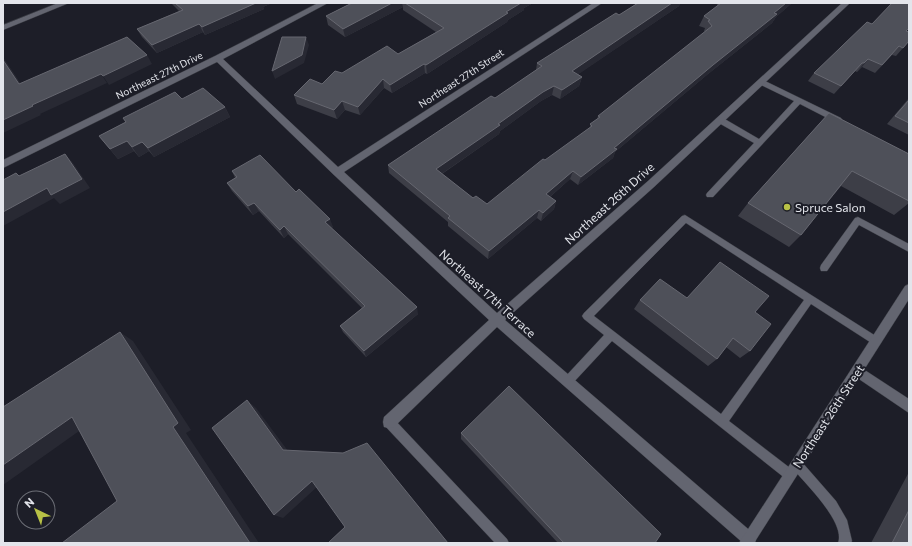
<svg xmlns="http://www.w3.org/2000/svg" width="912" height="546" font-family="Commissioner,sans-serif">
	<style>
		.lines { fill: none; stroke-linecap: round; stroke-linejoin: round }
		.service-casing { stroke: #373940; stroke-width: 1 }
		.minor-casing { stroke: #373940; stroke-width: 1 }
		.tertiary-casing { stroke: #373940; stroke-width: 1 }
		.service { fill: #636570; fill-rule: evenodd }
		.minor { fill: #636570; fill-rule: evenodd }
		.tertiary { fill: #636570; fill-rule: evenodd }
		.wall { fill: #3d3e47 }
		.shaded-wall { fill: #282933 }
		.building { fill: #4e5059; stroke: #666770 }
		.poi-dot { fill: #b8c146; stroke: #1d1e28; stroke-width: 1.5 }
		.labels { text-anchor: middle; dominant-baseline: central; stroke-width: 4; stroke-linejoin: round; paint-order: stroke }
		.far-street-label { font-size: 10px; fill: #e3e5eb; stroke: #1d1e28 }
		.street-label { font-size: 12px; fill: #e3e5eb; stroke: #1d1e28 }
		.poi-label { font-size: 12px; fill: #e3e5eb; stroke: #1d1e28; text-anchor: start }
	</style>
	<rect width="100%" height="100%" fill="#1d1e28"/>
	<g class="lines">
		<g class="service-casing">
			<g id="service">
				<polygon points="759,80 763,80 841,118 842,120 838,123 835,122 800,104 713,197 707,197 706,195 707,193 754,143 717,122 717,118 723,118 759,139 794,101 759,84"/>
				<path d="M685,215L879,338L881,341L879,344L876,346L873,344L811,304L729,421L794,471L796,475L794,479L790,481L786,479L612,341L572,384L568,386L564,384L563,381L564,378L604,335L584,319L582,316L584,313L682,216ZM686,223L804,300L721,414L594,316Z"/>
				<polygon points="858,217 909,244 909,252 859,225 827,271 821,271 820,268 821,265 855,218"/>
				<polygon points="389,417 393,418 507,539 509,543 495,543 385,426 384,422 385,418"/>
				<path d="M797,459L801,461L836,501L847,520L852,541L851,543H838C846,523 806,484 793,469L791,465L793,461Z"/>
			</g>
		</g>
		<g class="minor-casing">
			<g id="minor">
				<polygon points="58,3 69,3 3,30 3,25"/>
				<polygon points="318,3 328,3 223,59 338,167 593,3 602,3 344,172 497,313 648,181 842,3 850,3 654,187 505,320 754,534 756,539 755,543 743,543 497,327 394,427 389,428 384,427 383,422 384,417 489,320 334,175 217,62 3,168 3,160 215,56"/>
				<polygon points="857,365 909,399 909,413 853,375 851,371 853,367"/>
			</g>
		</g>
		<g class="tertiary-casing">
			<polygon id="tertiary" points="909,284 909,299 754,543 739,543 905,286"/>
		</g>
		<use href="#service" class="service"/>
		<use href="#minor" class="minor"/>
		<use href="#tertiary" class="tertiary"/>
	</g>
	<g class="wall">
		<polygon points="171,3 272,3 263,7 264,9 205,35 203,32 157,53 142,37 137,29 179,11"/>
		<polygon points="352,3 533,3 524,8 524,10 508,20 507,22 427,74 425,73 392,93 384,88 360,115 345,110 337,119 297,104 294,95 322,84 342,73 398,54 436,32 403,10 403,7 345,37 328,25 326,16"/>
		<polygon points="638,3 680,3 679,6 578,74 582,77 579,86 560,99 552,95 541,101 500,131 499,134 442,174 473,198 487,204 545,160 590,128 590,124 597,119 598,116 705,32 704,31 705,28 699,26 704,16 718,6 716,3 792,3 776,17 772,23 708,74 615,152 613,158 578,185 570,179 550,197 556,201 554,209 541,221 537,218 488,259 448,226 448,222 389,173 388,165 495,98 536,70 537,63 619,15"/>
		<polygon points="872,24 906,31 909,41 896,56 892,55 875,73 862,67 857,72 855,71 834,94 808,81 814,73"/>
		<polygon points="909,98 909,135 887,124"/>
		<polygon points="182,99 225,107 230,117 154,157 149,151 139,157 134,151 118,159 99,136 126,122 123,118"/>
		<polygon points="829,113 909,154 909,203 894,215 841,186 801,235 789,247 738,216 748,203"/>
		<polygon points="232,171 296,192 333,227 331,228 418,314 366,357 343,332 340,326 362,308 288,234 284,238 259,211 253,215 232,191 227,183 235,178"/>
		<polygon points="687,298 755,312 750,351 740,358 726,347 717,359 708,366 634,309 640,300"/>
		<polygon points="461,433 655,543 558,543 461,439"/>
		<polygon points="909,472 909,543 871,543"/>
	</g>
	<g class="shaded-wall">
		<polygon points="256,3 272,3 263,7 264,9 205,35 202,27"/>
		<polygon points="392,3 402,3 403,7 345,37 343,29"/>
		<polygon points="521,3 533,3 524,8 524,10 508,20 507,22 427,74 426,65 506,12"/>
		<polygon points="672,3 680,3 679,6 570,80 572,71"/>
		<polygon points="786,3 792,3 776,17 772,23 708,74 615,152 613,158 578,185 581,177 614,148"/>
		<polygon points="199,24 203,32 157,53 152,45"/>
		<polygon points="306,37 309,45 304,63 275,79 272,71"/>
		<polygon points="147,55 152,64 109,85 103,76"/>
		<polygon points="3,57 27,93 19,84 3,60"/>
		<polygon points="868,59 862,67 857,72 864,63"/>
		<polygon points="424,64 425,73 392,93 390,85"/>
		<polygon points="101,74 107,83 40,114 41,115 3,133 3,120 32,105"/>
		<polygon points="582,77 579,86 560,99 562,90"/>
		<polygon points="383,79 384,88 360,115 358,107"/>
		<polygon points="554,86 552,95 541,101 500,131 499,134 437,177 436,169 543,92"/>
		<polygon points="342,101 345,110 337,119 334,110"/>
		<polygon points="225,107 230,117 154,157 148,148"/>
		<polygon points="127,141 134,151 118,159 110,149"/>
		<polygon points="142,142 149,151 139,157 132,147"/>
		<polygon points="65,154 73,163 90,188 60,204 54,198 3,226 3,212 47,188"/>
		<polygon points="573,171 570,179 544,202 546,194"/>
		<polygon points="556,201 554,209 541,221 543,213"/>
		<polygon points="254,203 259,211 253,215 248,206"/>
		<polygon points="539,210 537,218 488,259 489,251"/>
		<polygon points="330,219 333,227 328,231 325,222"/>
		<polygon points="284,226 288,234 284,238 280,230"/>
		<polygon points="417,307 418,314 366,357 364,351"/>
		<polygon points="120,332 133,341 191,430 186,433 259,543 250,543 173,427"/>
		<polygon points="247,400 256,408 291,455 283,450"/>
		<polygon points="72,417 89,424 3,485 3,465"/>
		<polygon points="312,481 318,486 283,518 274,515"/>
	</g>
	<g class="building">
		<polygon points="175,3 256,3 202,27 199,24 152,45 137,29 183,10"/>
		<polygon points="352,3 392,3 343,29 326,16"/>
		<polygon points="405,3 521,3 506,12 508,13 426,65 424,64 390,85 383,79 358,107 342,101 334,110 294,95 310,79 322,84 335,71 342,73 387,46 398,54 444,28"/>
		<polygon points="638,3 672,3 572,71 582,77 562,90 554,86 543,92 498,124 500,125 436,169 473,198 476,196 487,204 543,159 545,160 592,126 590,124 600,117 598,116 712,26 708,21 710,20 704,16 721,3 786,3 774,13 777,14 713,65 614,148 617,149 581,177 573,171 546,194 556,201 543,213 539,210 489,251 448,218 450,216 388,165 491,96 495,98 542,66 537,63 616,13 619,15"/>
		<polygon points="892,3 909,3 909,28 906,31 909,32 909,41 903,48 899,46 882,65 868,59 864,63 862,63 841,86 814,73 867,22 872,24"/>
		<polygon points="127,37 147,55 103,76 101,74 32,105 33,106 3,120 3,60 19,84"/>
		<polygon points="282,37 306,37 302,55 272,71"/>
		<polygon points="203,88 225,107 148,148 142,142 132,147 127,141 110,149 99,136 126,122 123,118 175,92 182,99"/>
		<polygon points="909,100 909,123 895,116"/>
		<polygon points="829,113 909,154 909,201 852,171 801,235 748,203"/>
		<polygon points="65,154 82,179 51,195 47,188 3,212 3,180 16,173 19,176"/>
		<polygon points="260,155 296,192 299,189 330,219 325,222 417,307 364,351 340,326 365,306 284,226 280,230 254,203 248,206 227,183 237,177 232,171"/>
		<polygon points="720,262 769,296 755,312 771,324 750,351 733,338 717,359 640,300 660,279 687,298"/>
		<polygon points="120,332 178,423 173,427 250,543 62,543 117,501 72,417 3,465 3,407"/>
		<polygon points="509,386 661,534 655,543 564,543 461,433"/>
		<polygon points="247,400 283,450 343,453 367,443 448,543 328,543 345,527 312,481 274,515 212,428"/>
		<polygon points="909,510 909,543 892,543"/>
	</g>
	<circle class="poi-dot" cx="787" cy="207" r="4"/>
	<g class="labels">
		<g class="far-street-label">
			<text transform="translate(159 75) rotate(-26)">Northeast 27th Drive</text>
			<text transform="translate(461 78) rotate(-33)">Northeast 27th Street</text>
		</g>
		<g class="street-label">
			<text transform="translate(609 203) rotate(-42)">Northeast 26th Drive</text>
			<text transform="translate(488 293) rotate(42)">Northeast 17th Terrace</text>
			<text transform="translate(828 416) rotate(-57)">Northeast 26th Street</text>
		</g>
		<g class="poi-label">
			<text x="795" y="207">Spruce Salon</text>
		</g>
	</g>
	<rect width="912" height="546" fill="none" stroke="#e3e5eb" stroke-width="8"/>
	<g transform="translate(36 510) rotate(317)"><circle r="19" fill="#1d1e28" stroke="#6c6e76"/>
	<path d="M0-3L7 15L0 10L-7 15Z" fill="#b8c146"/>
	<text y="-6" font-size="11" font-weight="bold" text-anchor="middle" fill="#e3e5eb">N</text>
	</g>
</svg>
